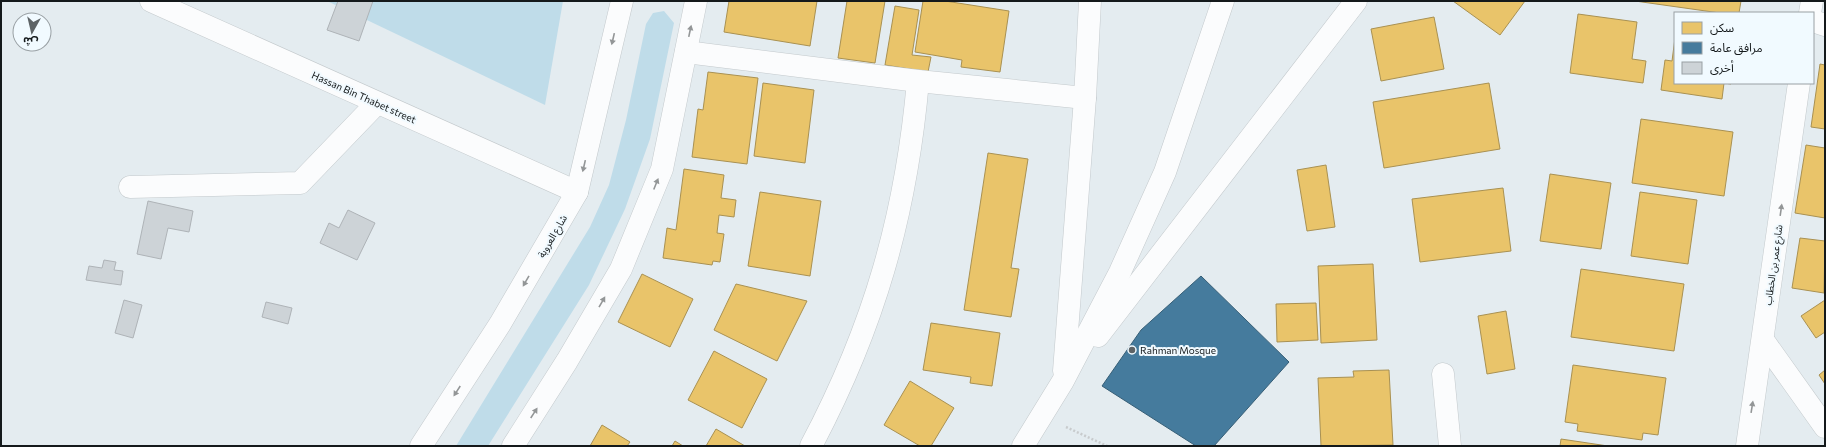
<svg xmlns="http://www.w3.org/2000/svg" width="1826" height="447" font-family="Commissioner,'Noto Sans Arabic',sans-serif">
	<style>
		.green { fill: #bfdce9 }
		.homes { fill: #e9c46a; stroke: #a99152 }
		.public { fill: #457b9d; stroke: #365e76 }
		.building { fill: #cdd3d7; stroke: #aeb3b7 }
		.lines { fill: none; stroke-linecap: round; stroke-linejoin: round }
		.minor-casing { stroke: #c3c9cc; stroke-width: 23 }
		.major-casing { stroke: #c3c9cc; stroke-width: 23 }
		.path { stroke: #c8cbcd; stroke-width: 2.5; stroke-dasharray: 2 2; stroke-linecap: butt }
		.minor { stroke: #fbfcfd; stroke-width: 22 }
		.major { stroke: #fbfcfd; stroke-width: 22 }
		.oneway { fill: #939697 }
		.poi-dot { fill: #5d6366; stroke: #f1faff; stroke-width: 1.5 }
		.labels { text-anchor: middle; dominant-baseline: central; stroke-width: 4; stroke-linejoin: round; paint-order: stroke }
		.street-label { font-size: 10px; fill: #14191b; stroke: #f1faff }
		.poi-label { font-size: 10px; fill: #14191b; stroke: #f1faff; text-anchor: start }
	</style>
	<rect width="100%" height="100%" fill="#e4ecf0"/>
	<g class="green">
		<polygon points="327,1 563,1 545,105"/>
		<polygon points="664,11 674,23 650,139 625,209 589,285 488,446 456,446 590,227 609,185 626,120 646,24 653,13"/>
	</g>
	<g class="homes">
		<polygon points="729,1 817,1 810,46 724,32"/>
		<polygon points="847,1 885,1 875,63 838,58"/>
		<polygon points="923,1 945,1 1009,11 1000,72 961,67 962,60 915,52"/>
		<polygon points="1453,1 1525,1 1500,35"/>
		<polygon points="1635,1 1741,1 1739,13 1720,13"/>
		<polygon points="895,6 919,10 912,55 931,57 928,72 885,65"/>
		<polygon points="1578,14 1637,22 1632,59 1646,61 1643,83 1570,73"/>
		<polygon points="1434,17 1444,69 1381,81 1371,29"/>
		<polygon points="1675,38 1675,83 1731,83 1731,84 1724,83 1722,99 1661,90 1665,60 1672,61"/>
		<polygon points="1820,64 1825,65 1825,129 1811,127"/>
		<polygon points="708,72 758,78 747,164 692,157 698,109 703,110"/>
		<polygon points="763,83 814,90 805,163 754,156"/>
		<polygon points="1489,83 1500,149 1384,168 1373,102"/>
		<polygon points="1641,119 1733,132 1724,196 1632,183"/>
		<polygon points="1806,145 1825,148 1825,218 1795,213"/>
		<polygon points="988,153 1028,159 1011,268 1019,269 1011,317 964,310"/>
		<polygon points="1326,165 1335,227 1307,231 1297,170"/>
		<polygon points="684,169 724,175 721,198 736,200 734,217 719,215 717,233 724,234 720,262 713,261 712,265 663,258 667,228 676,230"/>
		<polygon points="1550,174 1611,183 1601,249 1540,241"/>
		<polygon points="1503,188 1511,251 1420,262 1412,199"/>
		<polygon points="760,192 821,201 810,276 748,266"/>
		<polygon points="1640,192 1697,200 1688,264 1631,256"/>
		<polygon points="1800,238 1825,241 1824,293 1792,288"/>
		<polygon points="1373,264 1377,340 1321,343 1318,266"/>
		<polygon points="1581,269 1684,284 1674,351 1571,337"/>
		<polygon points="642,274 693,299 670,347 618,322"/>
		<polygon points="736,284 807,301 777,361 714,330"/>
		<polygon points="1825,300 1825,332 1816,338 1801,316"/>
		<polygon points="1316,303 1318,340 1277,342 1276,304"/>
		<polygon points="1506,311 1515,369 1487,374 1478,316"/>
		<polygon points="931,323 1000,333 992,386 970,383 971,377 923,370"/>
		<polygon points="714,351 767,379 742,428 688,400"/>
		<polygon points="1573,365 1666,378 1658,435 1643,433 1642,440 1577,431 1578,424 1565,422"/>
		<polygon points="1389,370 1393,445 1321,446 1318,378 1354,377 1353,371"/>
		<polygon points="1825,370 1825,384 1819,375"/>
		<polygon points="910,381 954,408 931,446 920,446 884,425"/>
		<polygon points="602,425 630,442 627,446 590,446"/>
		<polygon points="716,429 745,446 706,446"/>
		<polygon points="1561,439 1608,446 1560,446"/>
		<polygon points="675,441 683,446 672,446"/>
	</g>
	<polygon class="public" points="1201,276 1289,362 1214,446 1196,446 1102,386 1141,330"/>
	<g class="building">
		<polygon points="338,1 373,1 359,41 327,30"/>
		<polygon points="148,201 193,211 189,232 168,228 161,259 137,254"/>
		<polygon points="348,210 375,223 357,260 320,243 329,223 339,228"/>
		<polygon points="104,260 116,262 114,270 123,271 121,285 86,280 89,266 102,268"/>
		<polygon points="124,300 142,305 133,338 115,333"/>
		<polygon points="266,302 292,308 288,324 262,317"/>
	</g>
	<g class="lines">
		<g class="minor-casing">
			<g id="minor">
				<polyline points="151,1 577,192"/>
				<polyline points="1810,13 1812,1"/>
				<polyline points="1813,21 1825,25"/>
				<polyline points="686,52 918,81 1085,98"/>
				<polyline points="130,187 300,183 377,103"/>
				<polyline points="1098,336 1356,1"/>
				<polyline points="1763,340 1825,427"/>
				<polyline points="1064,371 1085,98 1090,1"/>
				<polyline points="1443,374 1450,446"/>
				<path d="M811,446C874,327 906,216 918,81"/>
				<polyline points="1023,446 1063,381 1120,272 1165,172 1223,1"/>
				<polyline points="1747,446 1799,83"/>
			</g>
		</g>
		<g class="major-casing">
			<g id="major">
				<polyline points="421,446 500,324 577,192 622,1"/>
				<polyline points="513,446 567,361 621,269 662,169 696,1"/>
			</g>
		</g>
		<polyline class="path" points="1066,427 1107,446"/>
		<use href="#minor" class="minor"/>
		<use href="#major" class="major"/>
	</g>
	<defs><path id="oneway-solid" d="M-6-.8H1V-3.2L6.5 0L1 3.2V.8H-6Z"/></defs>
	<g class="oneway">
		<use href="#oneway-solid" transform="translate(690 31) rotate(-78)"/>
		<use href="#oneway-solid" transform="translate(613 39) rotate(103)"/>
		<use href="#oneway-solid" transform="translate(584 166) rotate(103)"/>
		<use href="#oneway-solid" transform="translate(656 184) rotate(-68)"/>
		<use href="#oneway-solid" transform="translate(1781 210) rotate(-82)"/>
		<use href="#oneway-solid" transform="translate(526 281) rotate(120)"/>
		<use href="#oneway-solid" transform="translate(602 302) rotate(-60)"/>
		<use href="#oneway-solid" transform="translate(457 391) rotate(123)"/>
		<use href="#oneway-solid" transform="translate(1752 407) rotate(-81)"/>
		<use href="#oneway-solid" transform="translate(534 413) rotate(-57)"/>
	</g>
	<circle class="poi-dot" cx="1132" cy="350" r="4"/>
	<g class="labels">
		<g class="street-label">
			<text transform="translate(364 97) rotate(24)">Hassan Bin Thabet street</text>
			<text transform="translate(552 236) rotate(-60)">شارع العروبة</text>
			<text transform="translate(1773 265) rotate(-82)">شارع عمر بن الخطاب</text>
		</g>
		<g class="poi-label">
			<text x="1140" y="350">Rahman Mosque</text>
		</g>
	</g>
	<rect width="1826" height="447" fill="none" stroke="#14191b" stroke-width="4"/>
	<rect x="1674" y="12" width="140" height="72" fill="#f1faff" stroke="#99a0a4"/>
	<rect x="1682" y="22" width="20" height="12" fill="#e9c46a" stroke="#99a0a4"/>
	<text x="1710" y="32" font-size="12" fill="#14191b">سكن</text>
	<rect x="1682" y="42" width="20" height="12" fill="#457b9d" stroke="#99a0a4"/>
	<text x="1710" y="52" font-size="12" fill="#14191b">مرافق عامة</text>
	<rect x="1682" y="62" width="20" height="12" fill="#cdd3d7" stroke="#99a0a4"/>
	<text x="1710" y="72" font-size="12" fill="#14191b">أخرى</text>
	<g transform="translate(32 32) rotate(188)"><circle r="19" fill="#f1faff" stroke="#99a0a4"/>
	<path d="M0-3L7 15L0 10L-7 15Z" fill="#5d6366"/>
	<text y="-6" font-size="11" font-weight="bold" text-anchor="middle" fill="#14191b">ش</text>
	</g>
</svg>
